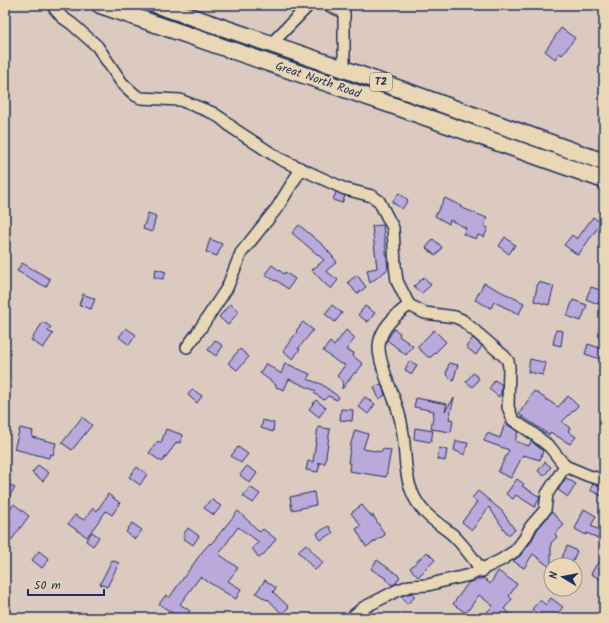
<svg xmlns="http://www.w3.org/2000/svg" width="609" height="623" font-family="Kalam,sans-serif">
	<style>
		.building { fill: #baaadb; stroke: #1b2f5e }
		.lines { fill: none; stroke-linecap: round; stroke-linejoin: round }
		.minor-casing { stroke: #1b2f5e; stroke-width: 14 }
		.highway-casing { stroke: #1b2f5e; stroke-width: 19 }
		.minor { stroke: #ead7b5; stroke-width: 11 }
		.highway { stroke: #ead7b5; stroke-width: 16 }
		.labels { text-anchor: middle; dominant-baseline: central; stroke-width: 4; stroke-linejoin: round; paint-order: stroke }
		.shield { fill: #ead7b5; stroke: #596178; stroke-width: 1 }
		.shield-label { font-size: 11px; font-weight: bold; fill: #1b2f5e }
		.street-label { font-size: 12px; fill: #1b2f5e; stroke: #ead7b5 }
	</style>
	<rect width="100%" height="100%" fill="#dccac0"/>
	<filter id="ink" filterUnits="userSpaceOnUse"><feTurbulence type="fractalNoise" baseFrequency=".025" numOctaves="2"/><feDisplacementMap in="SourceGraphic" scale="8" xChannelSelector="R" yChannelSelector="G"/><feConvolveMatrix kernelMatrix="1 2 1 2 8 2 1 2 1" color-interpolation-filters="sRGB"/></filter>
	<g filter="url(#ink)">
		<g class="building">
			<polygon points="561,28 575,38 562,55 559,53 555,59 545,51"/>
			<polygon points="336,192 345,196 342,203 333,200"/>
			<polygon points="399,193 408,200 402,209 392,202"/>
			<polygon points="445,198 461,206 460,207 487,218 484,226 488,228 484,237 478,235 476,239 463,234 466,228 450,220 449,224 435,216"/>
			<polygon points="148,213 156,216 152,232 143,229"/>
			<polygon points="593,217 601,223 578,255 564,245 572,235 577,239"/>
			<polygon points="299,225 324,246 337,262 326,271 338,280 331,289 324,283 312,270 324,260 292,233"/>
			<polygon points="383,225 388,269 370,283 367,270 377,268 372,226"/>
			<polygon points="505,237 515,245 509,254 499,246"/>
			<polygon points="210,239 222,244 217,256 206,252"/>
			<polygon points="433,239 442,247 436,256 426,248"/>
			<polygon points="22,263 50,279 46,287 17,271"/>
			<polygon points="272,265 284,274 285,272 295,279 288,289 276,280 275,281 265,274"/>
			<polygon points="156,269 166,272 163,279 154,277"/>
			<polygon points="357,275 366,287 357,294 348,282"/>
			<polygon points="424,277 431,285 421,294 414,286"/>
			<polygon points="538,282 554,286 549,305 534,301"/>
			<polygon points="484,283 524,303 519,314 494,302 491,308 475,300"/>
			<polygon points="591,287 603,291 598,304 586,299"/>
			<polygon points="83,294 95,299 91,309 79,305"/>
			<polygon points="573,300 587,305 581,321 567,316"/>
			<polygon points="230,304 239,311 228,325 219,317"/>
			<polygon points="332,305 342,313 335,322 325,314"/>
			<polygon points="365,306 375,313 368,322 358,315"/>
			<polygon points="43,322 51,327 48,331 53,334 43,348 31,340"/>
			<polygon points="303,322 313,330 298,349 300,349 293,359 283,351 297,332 296,331"/>
			<polygon points="126,328 136,335 129,345 119,337"/>
			<polygon points="394,329 400,333 399,336 413,346 406,355 387,340"/>
			<polygon points="346,330 355,338 346,350 354,353 353,356 363,364 356,373 355,372 342,389 343,381 337,376 345,365 339,363 323,351 330,342 334,346"/>
			<polygon points="434,330 446,342 431,357 428,357 417,347"/>
			<polygon points="556,330 563,331 561,346 553,344"/>
			<polygon points="473,338 482,346 476,355 466,347"/>
			<polygon points="215,340 223,346 216,356 208,350"/>
			<polygon points="588,344 603,349 600,359 585,354"/>
			<polygon points="240,349 249,357 237,370 228,363"/>
			<polygon points="530,359 546,363 543,375 528,372"/>
			<polygon points="409,361 417,365 412,374 405,370"/>
			<polygon points="266,363 281,374 285,363 310,374 307,379 321,384 339,397 337,400 328,396 324,400 314,393 316,391 289,379 284,390 276,387 276,385 260,373"/>
			<polygon points="449,363 458,365 453,381 446,374"/>
			<polygon points="473,373 479,378 473,387 466,382"/>
			<polygon points="495,380 502,385 501,393 499,397 489,389"/>
			<polygon points="381,384 385,395 379,399 374,387"/>
			<polygon points="192,389 202,396 197,403 188,395"/>
			<polygon points="534,391 558,407 568,396 578,406 562,422 570,428 568,431 576,437 570,444 550,432 549,435 519,414"/>
			<polygon points="365,397 375,404 368,414 358,406"/>
			<polygon points="416,398 447,404 445,411 454,398 449,419 453,420 451,432 431,429 434,411 414,407"/>
			<polygon points="316,400 326,408 319,417 309,409"/>
			<polygon points="341,409 353,410 352,421 340,420"/>
			<polygon points="82,417 92,425 72,450 62,443"/>
			<polygon points="263,420 274,423 273,432 261,428"/>
			<polygon points="505,423 518,432 515,441 529,446 531,441 543,451 540,460 523,455 511,478 498,472 509,450 484,441 487,433 500,438"/>
			<polygon points="318,427 330,429 325,463 318,463 320,463 318,472 306,470 308,461 313,462"/>
			<polygon points="20,428 33,431 32,437 56,443 53,455 50,454 49,458 14,449"/>
			<polygon points="415,428 433,431 431,442 414,439"/>
			<polygon points="166,429 183,435 180,443 177,442 162,462 149,453 158,441 161,443"/>
			<polygon points="355,430 368,434 363,449 382,452 382,449 391,450 386,477 349,471 350,463 348,463 351,443"/>
			<polygon points="456,441 468,443 465,455 454,450"/>
			<polygon points="238,447 248,454 241,463 231,456"/>
			<polygon points="439,448 447,450 445,461 437,459"/>
			<polygon points="545,462 551,467 544,476 538,471"/>
			<polygon points="38,465 49,473 43,481 32,473"/>
			<polygon points="247,466 257,473 250,483 240,475"/>
			<polygon points="137,467 147,474 140,485 129,477"/>
			<polygon points="566,478 576,484 568,497 558,490"/>
			<polygon points="517,479 524,484 522,486 540,497 535,507 516,495 513,499 506,494"/>
			<polygon points="5,481 15,488 5,502"/>
			<polygon points="593,484 604,487 604,497 590,490"/>
			<polygon points="250,487 260,494 253,503 243,496"/>
			<polygon points="478,491 502,511 515,530 508,535 489,507 472,530 462,522 477,502 472,498"/>
			<polygon points="314,492 316,505 292,510 290,497"/>
			<polygon points="108,494 120,503 112,515 106,511 87,537 68,524 75,515 84,520 93,508 97,511"/>
			<polygon points="211,499 221,506 214,515 204,508"/>
			<polygon points="14,504 29,516 10,542 5,539 5,532 11,521 5,516"/>
			<polygon points="362,505 372,517 373,515 385,535 366,547 356,529 361,526 351,513"/>
			<polygon points="584,509 596,516 591,526 604,532 604,541 587,533 586,535 575,529"/>
			<polygon points="238,511 260,532 263,529 276,539 264,554 259,558 252,548 259,542 238,527 219,554 238,568 228,581 241,589 236,599 200,577 180,604 190,611 184,618 180,618 159,604 166,595 169,598 202,552 210,543 211,544"/>
			<polygon points="552,512 564,525 555,534 557,537 551,543 551,568 533,554 524,568 513,561 521,555 531,542 537,530"/>
			<polygon points="132,523 142,530 135,539 126,532"/>
			<polygon points="329,526 333,533 320,540 317,533"/>
			<polygon points="188,528 199,536 193,545 183,538 185,535 183,535"/>
			<polygon points="92,532 99,537 93,546 86,541"/>
			<polygon points="306,544 323,563 315,570 298,551"/>
			<polygon points="567,546 577,551 571,565 559,565"/>
			<polygon points="39,551 49,559 42,568 32,560"/>
			<polygon points="427,552 435,560 418,577 410,568"/>
			<polygon points="604,554 604,581 591,574 596,565 597,566"/>
			<polygon points="112,560 119,563 107,587 100,584"/>
			<polygon points="377,560 398,575 400,577 395,584 392,585 386,580 387,579 371,569"/>
			<polygon points="498,571 517,584 509,596 512,599 504,609 516,618 481,618 493,606 479,595 466,613 453,604 468,583 484,578 490,584"/>
			<polygon points="265,580 276,588 273,592 289,607 282,614 268,599 267,600 256,593"/>
			<polygon points="412,593 415,597 407,604 401,596"/>
			<polygon points="551,598 563,607 554,618 543,618 532,609 540,600 546,605"/>
		</g>
		<g class="lines">
			<g class="minor-casing">
				<g id="minor">
					<polyline points="54,5 55,9 62,17 72,24 97,46 122,83 135,95 141,98 180,100 213,113 222,119 234,129 280,159 345,189 372,196 379,201 393,228 395,265 397,281 409,305 425,313 455,317 462,320 504,356 508,361 509,367 508,407 513,420 531,432 550,447 565,466 589,476 604,480"/>
					<polyline points="328,5 344,12 344,69"/>
					<polyline points="271,44 309,5"/>
					<path d="M409,305C396,315 380,328 379,346C378,361 392,392 397,407C400,416 402,425 403,434C406,457 404,481 417,502C425,516 441,525 453,535C464,546 473,558 482,571"/>
					<polyline points="187,347 196,335 227,288 241,253 277,208 301,169"/>
					<polyline points="351,618 363,608 398,590 410,586 428,585 443,581 470,575 501,560 515,551 525,538 531,526 545,510 547,494 565,466"/>
				</g>
			</g>
			<g class="highway-casing">
				<g id="highway">
					<polyline points="100,5 397,107 604,180"/>
					<polyline points="157,5 344,69 604,162"/>
				</g>
			</g>
			<use href="#minor" class="minor"/>
			<use href="#highway" class="highway"/>
		</g>
	</g>
	<g class="labels">
		<rect class="shield" x="370" y="73" width="22" height="18" rx="3"/>
		<g class="shield-label">
			<text x="381" y="82">T2</text>
		</g>
		<g class="street-label">
			<text transform="translate(318 80) rotate(19)">Great North Road</text>
		</g>
	</g>
	<rect width="609" height="623" fill="none" stroke="#ead7b5" stroke-width="20"/>
	<rect x="10" y="10" width="589" height="603" fill="none" stroke="#1b2f5e" stroke-width="1.5" filter="url(#ink)"/>
	<g transform="translate(563 577) rotate(280)"><circle r="19" fill="#ead7b5" stroke="#979492"/>
	<path d="M0-3L7 15L0 10L-7 15Z" fill="#1b2f5e"/>
	<text y="-6" font-size="11" font-weight="bold" text-anchor="middle" fill="#1b2f5e">N</text>
	</g>
	<path d="M28 589v6h76v-6" fill="none" stroke="#1b2f5e" stroke-width="2"/>
	<text x="34" y="589" font-size="12" fill="#1b2f5e" stroke="#ead7b5" stroke-width="3" paint-order="stroke">50 m</text>
</svg>
